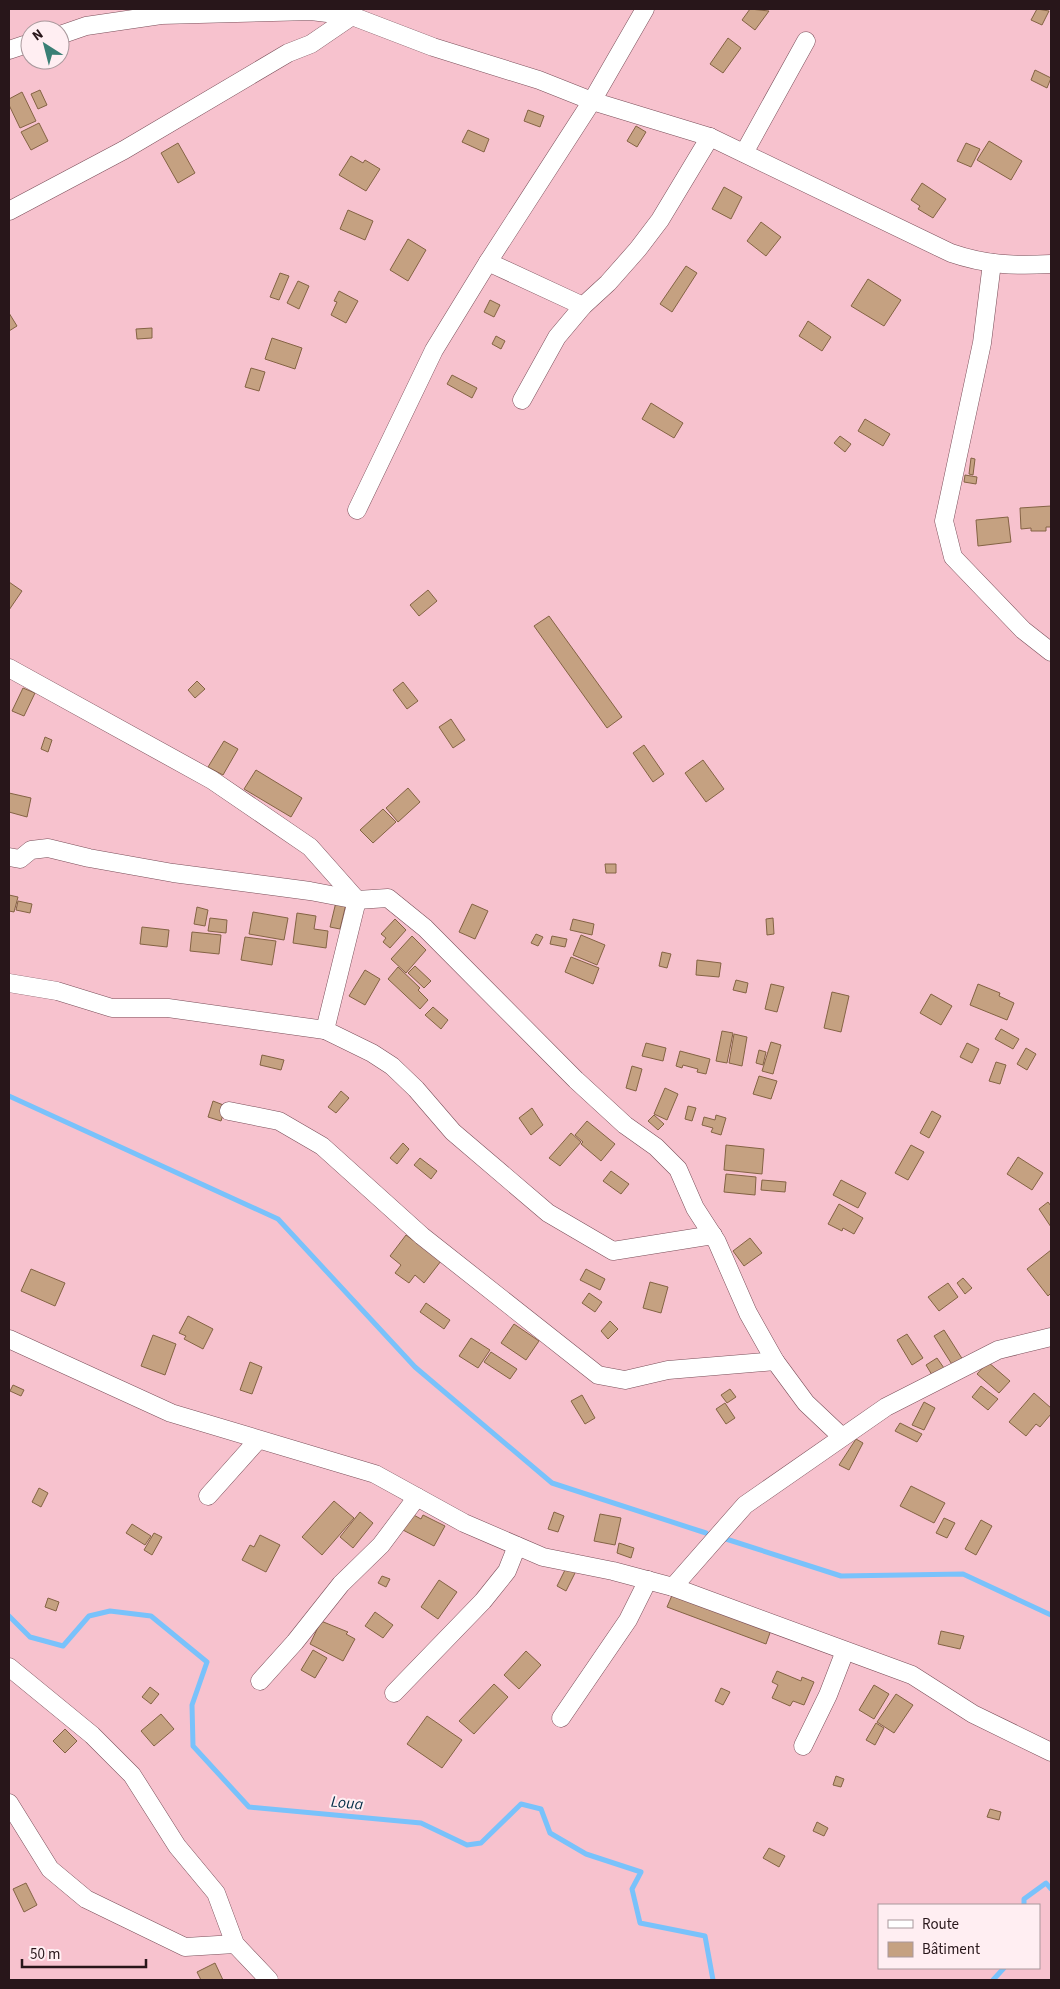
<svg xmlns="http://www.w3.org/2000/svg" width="1060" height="1989" font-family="'Source Sans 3',sans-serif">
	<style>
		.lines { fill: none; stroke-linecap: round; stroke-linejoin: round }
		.stream { stroke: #79c2fb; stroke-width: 5 }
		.building { fill: #c5a181; stroke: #846344 }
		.minor-casing { stroke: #7a4e59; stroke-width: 19 }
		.minor { stroke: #fff; stroke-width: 18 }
		.labels { text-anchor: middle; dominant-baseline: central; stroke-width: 4; stroke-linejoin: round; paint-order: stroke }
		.water-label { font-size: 16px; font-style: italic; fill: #022d48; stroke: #ffeef2 }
	</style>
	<rect width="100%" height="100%" fill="#f7c2ce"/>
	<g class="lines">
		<g class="stream">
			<polyline points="9,1096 278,1219 415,1367 552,1483 706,1533"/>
			<polyline points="726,1539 841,1576 963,1574 1051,1615"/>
			<polyline points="9,1616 30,1637 63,1646 89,1616 110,1611 151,1616 207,1662 192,1705 193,1746 249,1807 421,1823 467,1845 481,1843 521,1804 541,1809 550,1833 586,1854 641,1872 632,1889 640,1923 705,1936 713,1980"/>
			<polyline points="1024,1905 1024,1899 1046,1883 1051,1889"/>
			<polyline points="993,1980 1004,1968"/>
		</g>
	</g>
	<g class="building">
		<polygon points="750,9 769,11 755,30 742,20"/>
		<polygon points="1037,9 1049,11 1042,25 1031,20"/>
		<polygon points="728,38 741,48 723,73 710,64"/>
		<polygon points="1035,70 1051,78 1047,88 1031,80"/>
		<polygon points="40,90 47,105 38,109 31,94"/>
		<polygon points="22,92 36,121 20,128 9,105 9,99"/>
		<polygon points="528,110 544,116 540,127 524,121"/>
		<polygon points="39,123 48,141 31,150 21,132"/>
		<polygon points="636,126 646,132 637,147 627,141"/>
		<polygon points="468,130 489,139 484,152 462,142"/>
		<polygon points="989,141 1022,161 1011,180 977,160"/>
		<polygon points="178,143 195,173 178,183 161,153"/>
		<polygon points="966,143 980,149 971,167 957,161"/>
		<polygon points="351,156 363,163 365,160 380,169 366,191 339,175"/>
		<polygon points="922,183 946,199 933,218 918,209 920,206 911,200"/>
		<polygon points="724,187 742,197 731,219 712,209"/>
		<polygon points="348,210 373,221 365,240 340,229"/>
		<polygon points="761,222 781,237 766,256 747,241"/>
		<polygon points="408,239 426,250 408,281 390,270"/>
		<polygon points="686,266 697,273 672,312 660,304"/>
		<polygon points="280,273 289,276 279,300 270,297"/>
		<polygon points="868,279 901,300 884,326 851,306"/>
		<polygon points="298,281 309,286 299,309 287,303"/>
		<polygon points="339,291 358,301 346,323 331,315 337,302 334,301"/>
		<polygon points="490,300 500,305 494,317 484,312"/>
		<polygon points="9,313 17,326 9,331"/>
		<polygon points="808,321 831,337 822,351 799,336"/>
		<polygon points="152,328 152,338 137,339 136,329"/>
		<polygon points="496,336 505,341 501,349 492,344"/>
		<polygon points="272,338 302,348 295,369 265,359"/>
		<polygon points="251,368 265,372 259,391 245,387"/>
		<polygon points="452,375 477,388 472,398 447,384"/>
		<polygon points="651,403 683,423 674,438 642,419"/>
		<polygon points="865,419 890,434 883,446 858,431"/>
		<polygon points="840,436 851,444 845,452 834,443"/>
		<polygon points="971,458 975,459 973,475 969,474"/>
		<polygon points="965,475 977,477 976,484 964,482"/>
		<polygon points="1051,506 1051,527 1046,527 1046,531 1031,531 1031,528 1021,529 1020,508"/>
		<polygon points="1008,517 1011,542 978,546 976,520"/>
		<polygon points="9,582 22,591 9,610"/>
		<polygon points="428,590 437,601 419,616 410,605"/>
		<polygon points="549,616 622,717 607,728 534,626"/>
		<polygon points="197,681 205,689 195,698 188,690"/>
		<polygon points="403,682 418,701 407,709 393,690"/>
		<polygon points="23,688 35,693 24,716 12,711"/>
		<polygon points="451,719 465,740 453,748 439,727"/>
		<polygon points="45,737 52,740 48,752 41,749"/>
		<polygon points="224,741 238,749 223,775 208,767"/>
		<polygon points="644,745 664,774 653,782 633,753"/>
		<polygon points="703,760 724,789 706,802 685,773"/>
		<polygon points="256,770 302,798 291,817 244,789"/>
		<polygon points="408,788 420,802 398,822 386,808"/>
		<polygon points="9,793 31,798 27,817 9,812"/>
		<polygon points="383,809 396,822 373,843 360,830"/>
		<polygon points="605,864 616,864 616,873 606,873"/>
		<polygon points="9,895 18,897 14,912 9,911"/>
		<polygon points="18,901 32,904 30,913 16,910"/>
		<polygon points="336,902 346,904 340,929 330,927"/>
		<polygon points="472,904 488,911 475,939 459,932"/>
		<polygon points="197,907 208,910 205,926 194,924"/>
		<polygon points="253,912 288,918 284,940 249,934"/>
		<polygon points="297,913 316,916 314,929 328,931 326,948 293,943"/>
		<polygon points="210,918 227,920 226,933 208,931"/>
		<polygon points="773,918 774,934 767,935 766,919"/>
		<polygon points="395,919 406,930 390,948 383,942 386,938 381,934"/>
		<polygon points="573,919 594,924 592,935 570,930"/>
		<polygon points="142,927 169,930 167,947 140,944"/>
		<polygon points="192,932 221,935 219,954 190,951"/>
		<polygon points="536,934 543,937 538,946 531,943"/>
		<polygon points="581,935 605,945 597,965 573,955"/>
		<polygon points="412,936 426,950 406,973 391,959"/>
		<polygon points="552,936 567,939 565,947 550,944"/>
		<polygon points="245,937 276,941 272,965 241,960"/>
		<polygon points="662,952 671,954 667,968 659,966"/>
		<polygon points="571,957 599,968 593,984 565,972"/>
		<polygon points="697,960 721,963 719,977 696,975"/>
		<polygon points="415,966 431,981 424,988 408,973"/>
		<polygon points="398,967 420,988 418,990 428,1000 420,1009 388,979"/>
		<polygon points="365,970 380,979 365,1005 349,996"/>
		<polygon points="736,980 748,983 746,993 733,990"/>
		<polygon points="771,984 784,987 777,1012 765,1009"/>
		<polygon points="978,984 1000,993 999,996 1014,1003 1007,1020 970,1005"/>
		<polygon points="832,992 849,996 841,1032 824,1028"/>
		<polygon points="931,994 952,1006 941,1025 920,1013"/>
		<polygon points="433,1007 448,1020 441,1029 425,1015"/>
		<polygon points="1001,1029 1019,1039 1013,1049 995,1039"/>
		<polygon points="722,1031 733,1033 727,1063 716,1061"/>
		<polygon points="734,1034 747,1037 742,1066 729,1063"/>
		<polygon points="771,1042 781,1045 773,1074 762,1071"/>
		<polygon points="646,1043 666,1048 663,1061 642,1056"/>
		<polygon points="967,1043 979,1049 972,1063 960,1057"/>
		<polygon points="1026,1048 1036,1054 1027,1070 1017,1064"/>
		<polygon points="759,1050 766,1052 763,1065 756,1063"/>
		<polygon points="680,1051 710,1059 706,1074 697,1072 698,1069 683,1065 682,1068 676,1066"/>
		<polygon points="262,1055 284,1060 281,1070 260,1065"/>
		<polygon points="996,1062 1006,1065 1000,1084 989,1081"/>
		<polygon points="632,1066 642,1069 636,1091 626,1088"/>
		<polygon points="759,1076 777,1081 771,1099 753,1094"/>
		<polygon points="665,1088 678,1094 667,1120 654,1114"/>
		<polygon points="341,1091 349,1098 336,1113 328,1107"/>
		<polygon points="213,1101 226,1106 221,1121 208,1117"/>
		<polygon points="688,1106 696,1108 692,1121 685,1119"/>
		<polygon points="532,1108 543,1125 531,1135 519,1118"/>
		<polygon points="932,1111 941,1116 929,1138 920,1133"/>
		<polygon points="654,1115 664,1124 658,1130 648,1121"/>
		<polygon points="716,1115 726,1118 721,1135 711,1132 713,1128 702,1125 704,1117 715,1120"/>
		<polygon points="587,1121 615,1144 601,1161 581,1144 583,1142 575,1135"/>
		<polygon points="571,1133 581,1142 560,1166 549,1158"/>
		<polygon points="403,1143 409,1149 397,1164 390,1158"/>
		<polygon points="726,1145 764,1149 762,1174 724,1170"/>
		<polygon points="911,1145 924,1152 908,1180 895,1173"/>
		<polygon points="1018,1157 1043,1173 1032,1190 1007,1174"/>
		<polygon points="420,1158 437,1171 431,1179 414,1165"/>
		<polygon points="611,1171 629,1184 621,1194 603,1181"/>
		<polygon points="726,1174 756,1177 755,1195 724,1192"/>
		<polygon points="762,1180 786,1182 785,1192 761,1190"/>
		<polygon points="841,1180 866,1193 858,1208 833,1195"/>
		<polygon points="1048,1202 1051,1206 1051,1227 1039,1209"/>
		<polygon points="839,1204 863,1218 854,1234 843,1228 842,1231 828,1224"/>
		<polygon points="406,1235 441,1261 424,1283 415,1275 409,1283 395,1273 401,1265 390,1256"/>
		<polygon points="750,1238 762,1253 744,1266 733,1251"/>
		<polygon points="1051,1250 1051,1293 1048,1296 1027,1269"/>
		<polygon points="31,1269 65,1283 55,1306 21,1291"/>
		<polygon points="586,1269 605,1279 600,1290 580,1280"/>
		<polygon points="963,1278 972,1288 965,1294 957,1283"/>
		<polygon points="650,1282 668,1287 661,1313 643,1308"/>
		<polygon points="948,1283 958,1297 939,1311 928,1297"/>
		<polygon points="589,1293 602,1302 595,1312 582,1303"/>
		<polygon points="426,1303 450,1320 444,1329 420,1312"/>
		<polygon points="188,1316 213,1329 203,1349 184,1339 186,1336 179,1333"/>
		<polygon points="610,1321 618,1329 608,1339 601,1331"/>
		<polygon points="514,1324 539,1341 526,1360 501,1343"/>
		<polygon points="944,1330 963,1360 953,1366 934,1336"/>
		<polygon points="907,1334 923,1358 912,1365 897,1340"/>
		<polygon points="153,1335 176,1344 165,1375 141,1366"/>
		<polygon points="471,1338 490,1350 478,1368 459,1356"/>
		<polygon points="491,1352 517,1369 510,1379 484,1362"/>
		<polygon points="937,1358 944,1368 932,1375 926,1365"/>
		<polygon points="250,1362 262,1367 252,1394 240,1390"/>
		<polygon points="988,1362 1010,1381 999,1393 977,1374"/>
		<polygon points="13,1385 24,1390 21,1396 10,1391"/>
		<polygon points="981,1386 998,1399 988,1410 972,1397"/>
		<polygon points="730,1389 736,1397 727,1403 721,1395"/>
		<polygon points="1034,1393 1051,1408 1051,1414 1040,1427 1036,1424 1026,1436 1009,1422"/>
		<polygon points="582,1395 595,1418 585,1424 571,1401"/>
		<polygon points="924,1402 935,1408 924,1430 912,1425"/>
		<polygon points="725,1403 735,1418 726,1424 716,1409"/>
		<polygon points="900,1423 922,1434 917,1442 895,1431"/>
		<polygon points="856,1439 863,1443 849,1470 839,1465"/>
		<polygon points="911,1486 945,1503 934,1523 900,1506"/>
		<polygon points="39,1488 48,1493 41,1507 32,1502"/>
		<polygon points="334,1501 354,1518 322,1555 302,1537"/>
		<polygon points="360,1512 373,1523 353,1548 340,1537"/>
		<polygon points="554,1512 564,1516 558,1532 548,1529"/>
		<polygon points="410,1513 421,1519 423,1515 445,1526 434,1546 401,1529"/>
		<polygon points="600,1514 621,1518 615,1545 594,1541"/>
		<polygon points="944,1518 955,1523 947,1538 936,1533"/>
		<polygon points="981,1520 992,1526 976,1555 965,1549"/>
		<polygon points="132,1524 151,1536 145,1545 126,1533"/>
		<polygon points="154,1533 162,1537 152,1555 144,1550"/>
		<polygon points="260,1535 280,1545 266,1572 242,1560 250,1545 254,1547"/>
		<polygon points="619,1543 634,1548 631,1558 617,1553"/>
		<polygon points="567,1566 576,1571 566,1591 557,1586"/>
		<polygon points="382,1576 390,1579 386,1587 378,1583"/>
		<polygon points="439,1580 457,1592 438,1619 421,1607"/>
		<polygon points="673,1593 771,1630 766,1644 667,1607"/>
		<polygon points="48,1598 59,1602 56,1611 45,1607"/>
		<polygon points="375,1612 393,1625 383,1638 365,1626"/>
		<polygon points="321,1621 348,1632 346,1634 355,1639 343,1661 310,1644"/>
		<polygon points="941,1631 964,1636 960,1649 938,1644"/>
		<polygon points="313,1650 327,1658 315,1678 301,1670"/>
		<polygon points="526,1651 541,1665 519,1689 504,1675"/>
		<polygon points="777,1671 801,1681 802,1677 814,1682 804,1705 793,1701 790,1706 772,1698 778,1685 772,1682"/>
		<polygon points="494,1684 508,1697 474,1734 459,1721"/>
		<polygon points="874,1685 889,1694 874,1719 859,1710"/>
		<polygon points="150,1687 159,1694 151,1704 142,1697"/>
		<polygon points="721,1688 730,1692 723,1705 715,1701"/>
		<polygon points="896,1694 913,1705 894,1733 877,1722"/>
		<polygon points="161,1714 174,1729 154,1746 141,1731"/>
		<polygon points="427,1716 462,1740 442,1768 407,1744"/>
		<polygon points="876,1723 884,1728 875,1745 866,1740"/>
		<polygon points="65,1729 77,1741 65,1753 53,1741"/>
		<polygon points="836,1776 844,1779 841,1787 833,1785"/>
		<polygon points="990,1809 1001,1812 999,1820 987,1817"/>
		<polygon points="817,1822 828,1828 824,1836 813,1831"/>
		<polygon points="769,1848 785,1856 779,1867 763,1858"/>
		<polygon points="26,1883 37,1905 24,1912 13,1889"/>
		<polygon points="215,1963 223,1980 201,1980 197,1972"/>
	</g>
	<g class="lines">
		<g class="minor-casing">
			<g id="minor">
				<path d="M60,35L86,26L161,15L311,11L352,16L433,47L539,80L592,101L710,137L951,253C986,265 1014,266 1051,264"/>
				<polyline points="9,50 30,43"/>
				<polyline points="744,153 806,41"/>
				<polyline points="9,211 124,150 288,53 311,44 352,16 353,12"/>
				<polyline points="488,262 583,306"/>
				<polyline points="992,263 982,343 944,521 953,557 1023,630 1051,652"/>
				<polyline points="522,400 557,337 583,306 608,283 638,249 660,220 710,137"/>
				<polyline points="357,510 434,350 488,262 592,101 645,9"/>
				<polyline points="9,668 212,780 310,847 357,900"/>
				<polyline points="9,857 20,859 31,850 48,848 89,858 173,873 310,891 357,900 388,898 425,928 576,1080 625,1125 656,1147 678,1169 695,1208 717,1242 748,1313 775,1361 806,1403 842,1437"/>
				<polyline points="357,900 325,1030 372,1053 392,1066 416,1089 453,1132 548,1213 613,1251 713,1235"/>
				<polyline points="9,983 57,991 112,1008 168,1008 325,1030"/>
				<polyline points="229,1111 279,1121 322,1146 422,1236 598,1375 625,1380 668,1370 775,1361"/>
				<polyline points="9,1339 171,1413 375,1474 464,1523 543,1557 613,1571 673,1587 912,1675 973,1714 1051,1752"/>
				<polyline points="208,1496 258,1440"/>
				<polyline points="673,1587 745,1505 886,1407 998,1350 1051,1337"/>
				<polyline points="9,1667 92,1735 132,1775 177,1846 216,1893 235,1944 269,1980"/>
				<polyline points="260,1681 295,1642 341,1584 381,1545 417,1497"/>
				<polyline points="394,1693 483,1601 507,1571 517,1546"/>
				<polyline points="561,1718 628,1620 648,1580"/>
				<polyline points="803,1746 828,1695 845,1651"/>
				<polyline points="9,1803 50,1869 86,1899 185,1947 235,1944"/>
			</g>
		</g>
		<use href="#minor" class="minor"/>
	</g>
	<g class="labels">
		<g class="water-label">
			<text transform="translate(347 1803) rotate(5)">Loua</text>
		</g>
	</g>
	<rect width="1060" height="1989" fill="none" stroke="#28161a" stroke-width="20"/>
	<rect x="878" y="1904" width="162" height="65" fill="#ffeef2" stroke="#a9989c"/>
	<rect x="888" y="1920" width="25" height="8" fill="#ffffff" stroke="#a9989c"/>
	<text x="922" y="1929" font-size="15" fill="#28161a">Route</text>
	<rect x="888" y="1942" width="25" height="15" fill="#c5a181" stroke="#a9989c"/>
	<text x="922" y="1954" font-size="15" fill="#28161a">Bâtiment</text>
	<g transform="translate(45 45) rotate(324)"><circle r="24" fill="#ffeef2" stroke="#a9989c"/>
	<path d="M0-4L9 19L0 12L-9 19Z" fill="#3a7f75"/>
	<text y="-8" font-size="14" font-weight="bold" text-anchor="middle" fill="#28161a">N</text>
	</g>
	<path d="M22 1959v8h124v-8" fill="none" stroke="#28161a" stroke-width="2.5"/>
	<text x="30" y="1959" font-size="15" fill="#28161a" stroke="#ffeef2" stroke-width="4" paint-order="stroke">50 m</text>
</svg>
